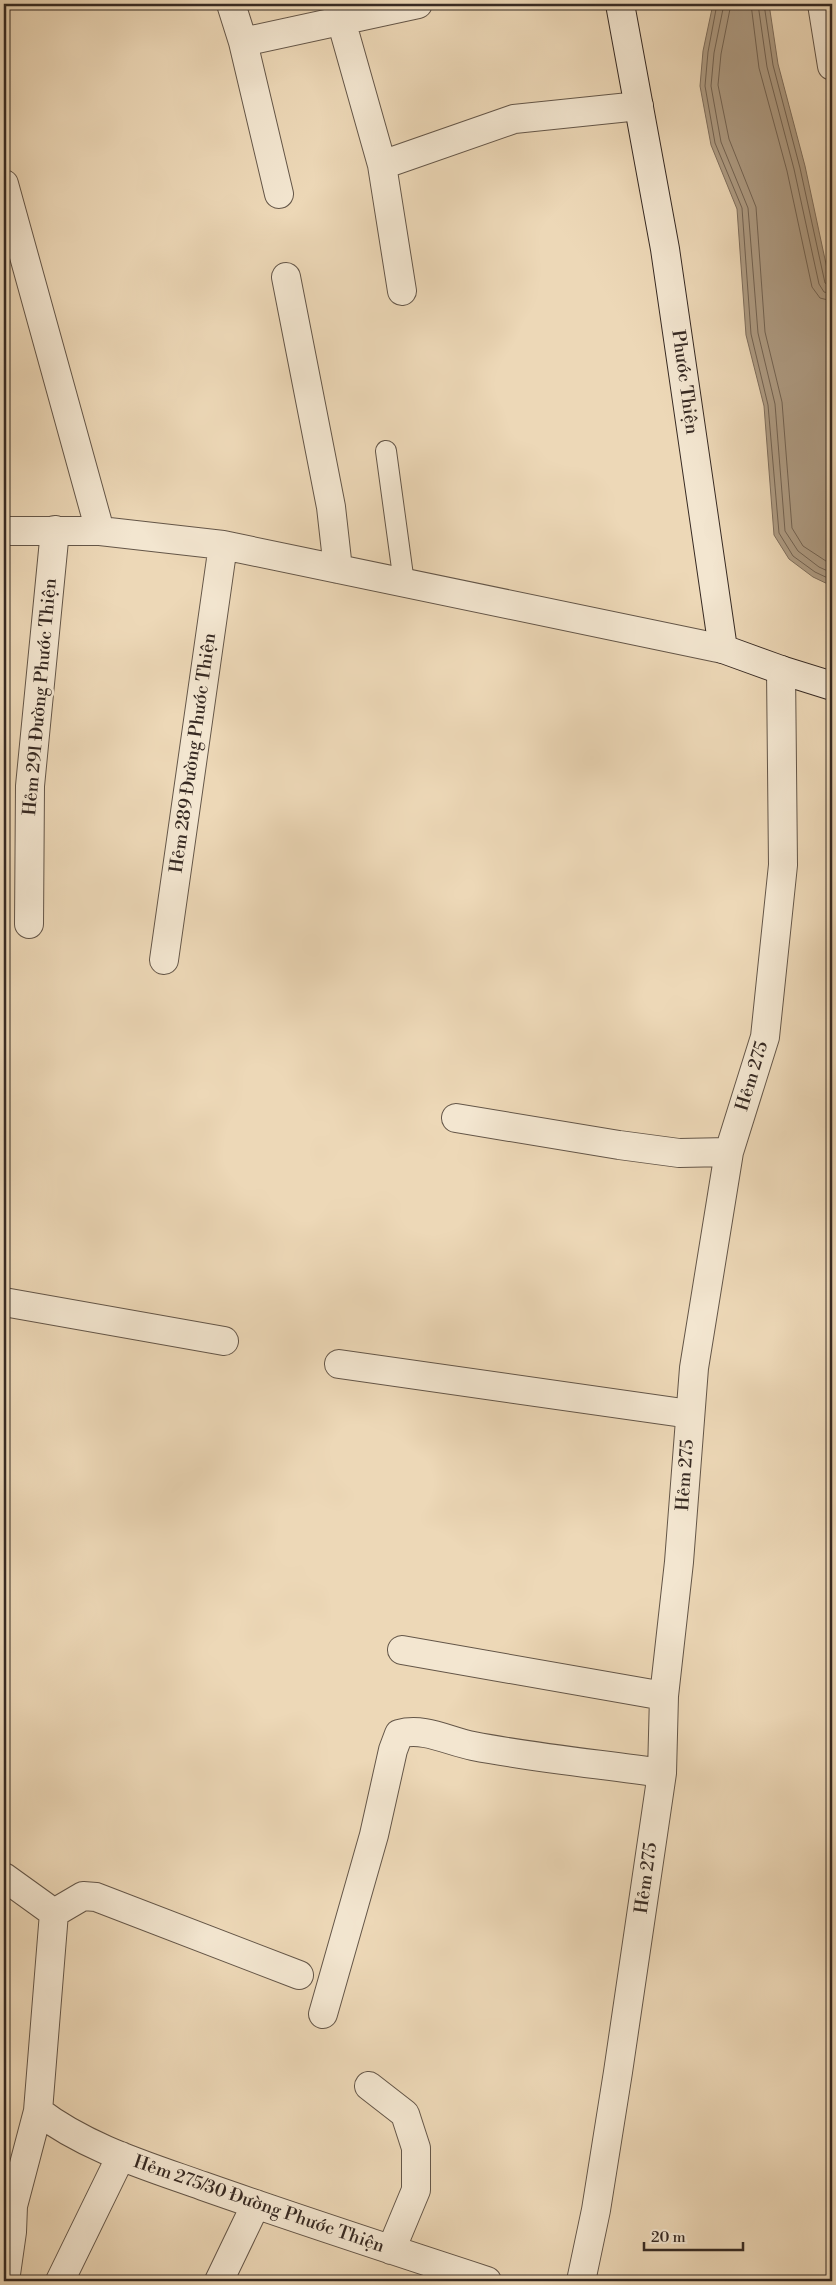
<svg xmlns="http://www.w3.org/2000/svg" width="836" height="2285" font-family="'Libre Bodoni',serif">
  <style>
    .water { fill: #af9d85; stroke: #7f6f5e }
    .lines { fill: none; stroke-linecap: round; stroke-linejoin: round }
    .shore { stroke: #736454; stroke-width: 1 }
    .lane-casing { stroke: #645648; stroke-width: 22 }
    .street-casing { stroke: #645648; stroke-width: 30 }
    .secondary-casing { stroke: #372a23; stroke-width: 30 }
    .lane { stroke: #f3e6d0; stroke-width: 20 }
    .street { stroke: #f3e6d0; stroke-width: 28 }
    .secondary { stroke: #f3e6d0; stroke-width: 28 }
    .labels { text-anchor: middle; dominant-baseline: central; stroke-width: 5; stroke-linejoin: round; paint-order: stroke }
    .street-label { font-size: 18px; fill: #372a23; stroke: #f3e6d0 }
  </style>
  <rect width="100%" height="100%" fill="#edd8b7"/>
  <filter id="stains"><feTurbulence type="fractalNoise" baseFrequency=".004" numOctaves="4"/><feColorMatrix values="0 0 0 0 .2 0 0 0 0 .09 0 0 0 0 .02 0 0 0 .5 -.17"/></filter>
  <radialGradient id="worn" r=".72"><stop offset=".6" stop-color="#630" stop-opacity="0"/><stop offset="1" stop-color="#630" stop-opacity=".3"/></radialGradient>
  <!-- water -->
  <path class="water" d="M713,4h56l9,60 27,102 27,126v294l-19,-9 -24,-18 -15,-24 -10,-129 -18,-71 -9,-126 -26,-64 -11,-59 3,-35z"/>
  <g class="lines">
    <!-- shore -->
    <path class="shore" d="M717,4l-9,48 -3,34 10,57 27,65 9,126 17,71 11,128 14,23 22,16 17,8
      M724,4l-10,49 -3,33 10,56 27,66 10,125 17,71 10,127 13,20 21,16 13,6
      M731,4l-10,50 -3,31 11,54 27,68 9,125 17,70 10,126 11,18 29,19
      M751,4l8,64 28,103 25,116 8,11 12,3
      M758,4l9,63 27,102 25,115 5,8 8,2
      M764,4l9,61 27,103 25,115 7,4"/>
    <!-- lane casing -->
    <g class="lane-casing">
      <path id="lane" d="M386,451l18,132"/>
    </g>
    <!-- street casing -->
    <g class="street-casing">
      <path id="street" d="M231,4l12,38 175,-38
        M822,4l10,62
        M341,20l41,145 20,126
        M243,42l36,152
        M382,165l132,-46 125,-13
        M4,184l96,347
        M286,277l45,230 7,62
        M4,531h96l123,14 500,104
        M29,924l1,-138 25,-256
        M164,960l59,-415
        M456,1118l163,27 60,8 50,-1
        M4,1302l220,39
        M339,1364l351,50
        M402,1650l262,46
        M4,1877l50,36 -16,198 -25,95 -1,26 -7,49
        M54,1913l29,-17 13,1 203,78
        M323,2014l51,-179 19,-85 6,-16c25,-7 49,7 74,12 62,12 126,18 189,27
        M369,2086l36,28 11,34v42l-25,60
        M38,2111c48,37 109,55 165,75 94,33 189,64 284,95
        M60,2281l61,-125
        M219,2281l37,-77
        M581,2281l15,-71 22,-138 44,-299 2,-77 15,-134 15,-194 35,-216 36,-115 18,-172 -2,-195"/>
    </g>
    <!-- secondary casing -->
    <g class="secondary-casing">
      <path id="secondary" d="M620,4l45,245 58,400 58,21 51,16"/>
    </g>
    <!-- lane -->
    <use href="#lane" class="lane"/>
    <!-- street -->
    <use href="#street" class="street"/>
    <!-- secondary -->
    <use href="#secondary" class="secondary"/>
  </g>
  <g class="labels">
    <!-- street labels -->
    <g class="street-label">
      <text transform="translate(685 382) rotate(82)">Phước Thiện</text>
      <text transform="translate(40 697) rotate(-85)">Hẻm 291 Đường Phước Thiện</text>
      <text transform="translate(193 753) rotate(-82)">Hẻm 289 Đường Phước Thiện</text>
      <text transform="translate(752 1076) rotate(-73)">Hẻm 275</text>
      <text transform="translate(685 1475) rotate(-86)">Hẻm 275</text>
      <text transform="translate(646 1878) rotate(-82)">Hẻm 275</text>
      <text transform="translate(259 2204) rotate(19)">Hẻm 275/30 Đường Phước Thiện</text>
    </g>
  </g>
  <!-- margin -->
  <rect width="836" height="2285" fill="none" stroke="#edd8b7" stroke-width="20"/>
  <rect x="5" y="5" width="826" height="2275" fill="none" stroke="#372a23" stroke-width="2.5"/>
  <rect x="10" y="10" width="816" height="2265" fill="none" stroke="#372a23"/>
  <!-- scale -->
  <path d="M644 2242v8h99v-8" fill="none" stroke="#372a23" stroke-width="2.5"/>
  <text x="651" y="2242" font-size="15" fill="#372a23" stroke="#f3e6d0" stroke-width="4" paint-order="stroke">20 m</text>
  <rect width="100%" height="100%" filter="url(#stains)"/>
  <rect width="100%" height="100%" fill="url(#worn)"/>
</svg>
